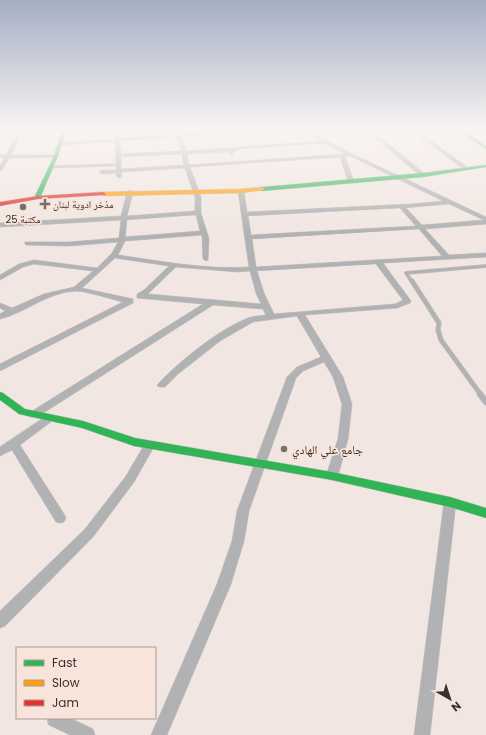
<svg xmlns="http://www.w3.org/2000/svg" width="486" height="735" font-family="Poppins,'Noto Naskh Arabic',sans-serif">
  <style>
    .lines { fill: none; stroke-linecap: round; stroke-linejoin: round }
    .lane-far2-casing { stroke: #cac2be; stroke-width: 4 }
    .lane-far1-casing { stroke: #cac2be; stroke-width: 5.5 }
    .lane-casing { stroke: #cac2be; stroke-width: 7 }
    .street-casing { stroke: #cac2be; stroke-width: 1 }
    .fast-casing { stroke: #cac2be; stroke-width: 1 }
    .slow-casing { stroke: #cac2be; stroke-width: 1 }
    .jam-casing { stroke: #cac2be; stroke-width: 1 }
    .lane-far2 { stroke: #b1b2b3; stroke-width: 3 }
    .lane-far1 { stroke: #b1b2b3; stroke-width: 4 }
    .lane { stroke: #b1b2b3; stroke-width: 5.5 }
    .street { fill: #b1b2b3; fill-rule: evenodd }
    .fast { fill: #30b455; fill-rule: evenodd }
    .slow { fill: #ff9f0a; fill-rule: evenodd }
    .jam { fill: #e5322d; fill-rule: evenodd }
    .poi-dot { fill: #79706b; stroke: #f8e4da; stroke-width: 1.5 }
    .labels { text-anchor: middle; dominant-baseline: central; stroke-width: 3.5; stroke-linejoin: round; paint-order: stroke }
    .far-poi-label { font-size: 10px; fill: #38302c; stroke: #f8e4da; text-anchor: start }
    .poi-label { font-size: 12px; fill: #38302c; stroke: #f8e4da; text-anchor: start }
  </style>
  <rect width="100%" height="100%" fill="#f1e6e1"/>
  <g class="lines">
    <!-- lane-far2 casing -->
    <g class="lane-far2-casing">
      <path id="lane-far2" d="M412,282l-6,-9 80,-7"/>
    </g>
    <!-- lane-far1 casing -->
    <g class="lane-far1-casing">
      <path id="lane-far1" d="M412,281l27,42 -1,7 3,10 40,55"/>
    </g>
    <!-- lane casing -->
    <g class="lane-casing">
      <path id="lane" d="M480,394l6,8"/>
    </g>
    <!-- street casing -->
    <g class="street-casing">
      <path id="street" d="M19,130h4l-12,25h46l2,1 -2,1 -48,1 -7,12 -2,1v-6l5,-7 -5,-1v-2h6z
        M113,130h4l2,8 53,-3 -1,-2 2,-1 4,2 77,-4 -73,7 5,14 135,-10 -20,-11h5l47,24 133,63v7l-61,5 24,26 37,-2v4l-103,6 28,38 -1,2 -13,5 -92,7 38,62 9,27 -4,35 -10,37 -2,3 -4,1 -4,-1 -2,-3 12,-37 4,-35 -9,-27 -9,-15 -21,9 -7,7 -47,133 -5,30 -13,43 -64,151h-16l66,-151 15,-43 5,-30 50,-134 10,-10 24,-10 -24,-41 -44,6 -33,19 -42,33 -13,13h-6l-2,-2 2,-2c22,-23 59,-53 89,-65 5,-2 12,-2 18,-3l-3,-6 -50,-4 -176,112h-8l-1,-2 1,-2 174,-109 -66,-6v-4l7,-4 25,-24 -54,-8 -33,30 51,11v4l-133,68v-7l123,-62c-13,-3 -36,-11 -48,-11 -29,2 -50,22 -75,28v-5l5,-3 -5,-3v-5l12,5 32,-14 30,-7 19,-16 -59,-7 -11,3 -23,13v-5l19,-11 15,-4 63,8 15,-15 6,-11 -49,4 -42,-1 -2,-1v-2h44l50,-4 2,-18 -121,7v-4l121,-7 6,-24 3,-2 3,2 -6,24 68,-5v-14l-10,-29 -64,4 1,4 -3,2 -3,-2v-3l-14,1 -3,-2 3,-2h14l-1,-29 -54,4 -2,-1 2,-1 53,-4zM176,137l2,2 3,12 -60,3 -2,-13zM325,143l20,11 -156,11 -2,-11 41,-2 3,3 2,-1v-2l5,-3zM182,154l2,11 -63,4v-12zM350,156l93,45 -32,3 -164,8 -3,-21 -3,-2 -3,2 11,76c-42,3 -89,-6 -131,-12l7,-14 77,-6 1,24 3,2 2,-1 1,-21 -8,-26v-16l-11,-30 150,-10 8,24 3,2 3,-2 -9,-24zM449,204l35,16 -62,5 -16,-17zM400,208l16,18 -165,9 -3,-19zM196,215l4,16 -75,6 2,-17zM419,229l23,27 -186,11 -4,-28zM376,264l27,36 -8,4 -121,10 -10,-21 -7,-22zM176,267l62,5 12,-1 6,22 5,11 -113,-10z
        M366,130h5l54,44v2h-4z
        M411,130h5l54,39 -5,1z
        M115,164v1l-2,1 -61,2 -2,-1 2,-1z
        M48,415l4,2 1,2 -1,2 -32,24 44,69 2,4 -2,4 -4,1 -4,-1 -44,-72 -12,6v-9z
        M150,441l4,1 1,3 -21,37 -41,55 -88,89 -5,2v-17l85,-82 41,-53 20,-34z
        M450,497l4,2 2,3 -26,233h-16l30,-233 2,-3z
        M47,718h23l23,11 2,6h-25l-21,-10z"/>
    </g>
    <!-- fast casing -->
    <g class="fast-casing">
      <path id="fast" d="M62,130h4l-8,26 -18,42 -5,1 -1,-1 20,-42z
        M457,130h5l24,16v3z
        M486,165v2l-63,10 -161,14 -3,-2 3,-2 161,-14z
        M0,392l3,1 22,16 58,12 52,17 197,34 118,25 36,11v10l-36,-11 -118,-27 -198,-34 -52,-18 -63,-14 -19,-14z"/>
    </g>
    <!-- slow casing -->
    <g class="slow-casing">
      <path id="slow" d="M262,187l2,1v2l-23,3 -138,3 -3,-2 3,-2 138,-3z"/>
    </g>
    <!-- jam casing -->
    <g class="jam-casing">
      <path id="jam" d="M103,192l3,2 -1,1 -67,4 -38,7v-4l38,-6z"/>
    </g>
    <!-- lane-far2 -->
    <use href="#lane-far2" class="lane-far2"/>
    <!-- lane-far1 -->
    <use href="#lane-far1" class="lane-far1"/>
    <!-- lane -->
    <use href="#lane" class="lane"/>
    <!-- street -->
    <use href="#street" class="street"/>
    <!-- fast -->
    <use href="#fast" class="fast"/>
    <!-- slow -->
    <use href="#slow" class="slow"/>
    <!-- jam -->
    <use href="#jam" class="jam"/>
  </g>
  <!-- sky -->
  <linearGradient id="sky" x2="0" y2="1"><stop stop-color="#a4afc4"/><stop offset="0.56" stop-color="#f9f4f2"/><stop offset="1" stop-color="#f9f4f2" stop-opacity="0"/></linearGradient>
  <rect width="486" height="233" fill="url(#sky)"/>
  <!-- markers -->
  <g class="poi-dot">
    <path d="M43 198h4v4h4v4h-4v4h-4v-4h-4v-4h4z"/>
    <circle cx="23" cy="207" r="4"/>
    <circle cx="284" cy="449" r="4"/>
  </g>
  <g class="labels">
    <!-- far-poi labels -->
    <g class="far-poi-label">
      <text x="53" y="204">مذخر ادوية لبنان</text>
      <text x="23" y="219" text-anchor="middle">مكتبة 25</text>
    </g>
    <!-- poi labels -->
    <g class="poi-label">
      <text x="292" y="449">جامع علي الهادي</text>
    </g>
  </g>
  <!-- legend -->
  <rect x="16" y="647" width="140" height="72" fill="#f8e4da" stroke="#ab9c94"/>
  <rect x="24" y="660" width="20" height="6" fill="#30b455" stroke="#ab9c94"/>
  <text x="52" y="667" font-size="12" fill="#38302c">Fast</text>
  <rect x="24" y="680" width="20" height="6" fill="#ff9f0a" stroke="#ab9c94"/>
  <text x="52" y="687" font-size="12" fill="#38302c">Slow</text>
  <rect x="24" y="700" width="20" height="6" fill="#e5322d" stroke="#ab9c94"/>
  <text x="52" y="707" font-size="12" fill="#38302c">Jam</text>
  <!-- north arrow -->
  <g transform="translate(450 699) rotate(141)" stroke="#f8e4da" stroke-width="3" paint-order="stroke">
  <path d="M0-3L7 15L0 10L-7 15Z" fill="#38302c"/>
  <text y="-6" font-size="11" font-weight="bold" text-anchor="middle" fill="#38302c">N</text>
  </g>
</svg>
